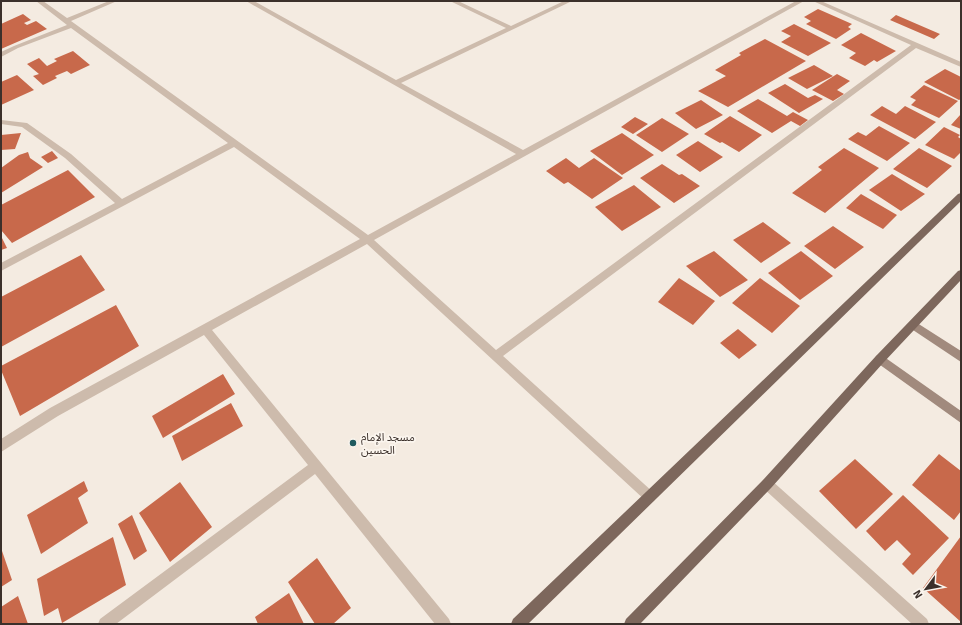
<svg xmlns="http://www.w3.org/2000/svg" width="962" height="625" font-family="Signika,'Noto Sans Arabic',sans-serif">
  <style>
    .building { fill: #c8694b }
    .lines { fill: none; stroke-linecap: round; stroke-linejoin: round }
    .street { fill: #cdbbac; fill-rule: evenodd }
    .secondary { fill: #a18a7d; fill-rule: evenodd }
    .primary { fill: #7d675c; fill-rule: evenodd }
    .poi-dot { fill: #1f5a5e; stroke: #fbf5ee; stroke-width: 1.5 }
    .labels { text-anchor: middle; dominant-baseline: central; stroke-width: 3.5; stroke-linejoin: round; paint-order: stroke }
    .poi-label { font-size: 11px; fill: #3b302b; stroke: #fbf5ee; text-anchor: start }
  </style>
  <rect width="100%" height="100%" fill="#f4ebe1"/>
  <!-- building -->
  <path class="building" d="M818,9l34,15 -4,3 3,2 -15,10 -30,-15 5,-3 -7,-4z
    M23,14l8,6 -7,3 3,2 9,-4 11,8 -46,20v-25z
    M896,15l44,19 -6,5 -44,-19z
    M794,24l37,19 -23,13 -27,-14 10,-6 -10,-5z
    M861,33l35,18 -19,11 -3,-2 -9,6 -16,-8 7,-5 -15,-8z
    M765,39l41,22 -78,46 -30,-16 28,-15 -11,-6 26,-15 -2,-2z
    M73,51l17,14 -19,9 -4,-3 -12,5 2,2 -14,7 -10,-9 6,-2 -12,-10 12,-6 8,8 10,-5 -3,-2z
    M814,65l19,11 -26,13 -19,-11z
    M945,69l16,8v22l-2,1 -35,-18z
    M837,74l13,7 -13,9 7,4 -11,7 -21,-11z
    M17,75l17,15 -33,15v-23z
    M785,84l23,14 7,-3 8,4 -24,14 -31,-20z
    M924,85l34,16 -19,17 -28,-13 5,-5 -6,-3z
    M758,99l29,17 6,-4 15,8 -8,6 -9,-5 -19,12 -35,-22z
    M701,100l22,15 -27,14 -21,-16z
    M882,106l14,8 9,-8 31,16 -21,17 -45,-24z
    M961,114v15l-10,-4z
    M730,116l32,19 -23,17 -17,-10 -2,1 -16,-9z
    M635,117l13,7 -15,10 -12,-7z
    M662,118l27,16 -27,18 -26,-17z
    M879,126l31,17 -23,18 -39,-22 10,-7 8,4z
    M944,127l16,8 -2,2 3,2v13l-7,7 -29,-14z
    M21,133l-6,16 -14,1v-15z
    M622,133l32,22 -32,20 -32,-24z
    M698,141l25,16 -23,15 -24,-17z
    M844,148l35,20 -54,45 -33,-20 30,-23 -4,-3z
    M919,148l33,18 -25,22 -34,-19z
    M52,151l6,7 -10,5 -7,-6z
    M28,152l2,6 13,9 -42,26v-25l18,-13z
    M566,158l13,10 15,-10 29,20 -31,21 -24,-17 -4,2 -18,-13z
    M662,164l17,11 3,-1 18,12 -26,17 -34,-25z
    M68,170l27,27 -83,46 -11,-13v-25z
    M892,174l33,20 -24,17 -32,-21z
    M634,185l27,22 -39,24 -27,-24z
    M861,194l36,21 -14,14 -37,-21z
    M763,222l28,21 -30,20 -28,-23z
    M833,226l31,21 -29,22 -31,-23z
    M1,236l6,12 -6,2z
    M714,251l34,29 -28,17 -34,-31z
    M801,251l32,25 -33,24 -32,-27z
    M81,255l24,35 -104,57v-50z
    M679,278l36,23 -22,24 -35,-23z
    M760,278l40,28 -28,27 -40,-30z
    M116,305l23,41 -119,70 -19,-46v-4z
    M738,329l19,16 -18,14 -19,-16z
    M223,374l12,20 -72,44 -11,-22z
    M231,403l12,23 -61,35 -10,-25z
    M939,454l22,17v40l-7,9 -42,-35z
    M855,459l38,35 -37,35 -37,-38z
    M84,481l4,10 -10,7 10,25 -47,31 -14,-39z
    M180,482l32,45 -42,35 -31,-49z
    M903,495l46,43 -36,37 -11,-11 9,-10 -14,-14 -12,11 -19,-20z
    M132,515l15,36 -13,9 -16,-36z
    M961,536v86l-38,-34z
    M113,537l13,48 -64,38 -4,-15 -14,8 -7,-37z
    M1,548l11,32 -11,7z
    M317,558l34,50 -18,16h-18l-27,-42z
    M289,593l15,31h-46l-3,-7z
    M18,596l10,28h-27v-17z"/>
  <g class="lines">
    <!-- street -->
    <path class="street" d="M36,1h7l24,17 42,-17h8l-46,20 297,214 148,-81 -270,-153h8l142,79 110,-52 -56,-27h8l53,25 53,-25h8l-171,82 122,67 273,-149h8l-430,239 122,110 415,-305 -98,-44h8l140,61v5l-45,-19 -413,308 151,137 2,4 -2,4 -4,2 -4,-2 -279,-257 -155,86 237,289 2,5h-16l-120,-150 -199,150h-18l2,-5 208,-154 -104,-130 -146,81 -57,36v-13l49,-31 310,-169 -126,-92 -233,124v-8l114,-60 -50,-45 -43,-31 -21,-3v-4l26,3 44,31 51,45 106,-56 -157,-115 -53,20 -17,9v-5l13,-6 53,-21z
      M767,478l4,2 156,139 2,5h-17l-149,-136 -2,-4 2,-4z"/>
    <!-- secondary -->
    <path class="secondary" d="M914,321l47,30v11l-51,-34 -1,-3 1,-3z
      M880,354l81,57v12l-85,-61 -1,-3 1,-3z"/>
    <!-- primary -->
    <path class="primary" d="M961,193v8l-433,423h-17l2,-5 445,-425z
      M961,270v10l-77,82 -113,126 -131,136h-16l2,-5 137,-139 113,-124 82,-85z"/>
  </g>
  <!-- markers -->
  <circle class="poi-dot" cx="353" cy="443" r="4"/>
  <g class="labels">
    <!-- poi labels -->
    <g class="poi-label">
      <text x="361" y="437">مسجد الإمام<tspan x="361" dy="13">الحسين</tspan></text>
    </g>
  </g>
  <!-- border -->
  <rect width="962" height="625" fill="none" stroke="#3b302b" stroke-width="4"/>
  <!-- north arrow -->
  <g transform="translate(926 589) rotate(238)" stroke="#fbf5ee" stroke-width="3" paint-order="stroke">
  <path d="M0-3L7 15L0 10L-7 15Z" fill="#3b302b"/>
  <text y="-6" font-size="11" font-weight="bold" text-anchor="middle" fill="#3b302b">N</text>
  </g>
</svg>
